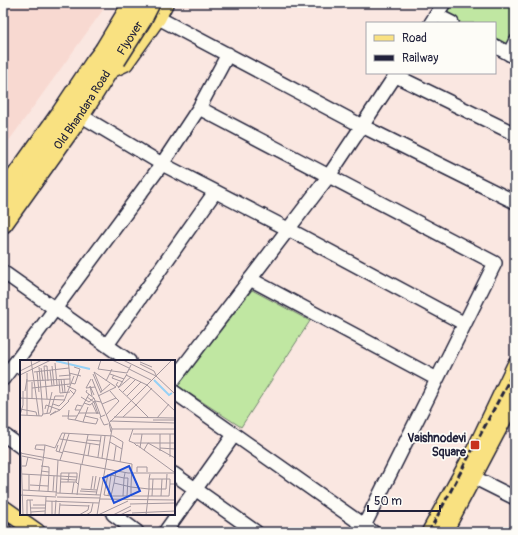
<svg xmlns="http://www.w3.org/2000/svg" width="518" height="535" font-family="Pangolin,sans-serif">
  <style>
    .built { fill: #f8d9d1 }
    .green { fill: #c0e7a2; stroke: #71846e }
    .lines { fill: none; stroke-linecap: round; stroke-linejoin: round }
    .minor-casing { stroke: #22223b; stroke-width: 16 }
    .major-casing { stroke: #22223b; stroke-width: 19 }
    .highway-casing { stroke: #22223b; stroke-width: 22 }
    .minor { stroke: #fdfcf7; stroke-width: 13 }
    .major { stroke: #f9e181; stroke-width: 16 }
    .highway { stroke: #f9e181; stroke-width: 19 }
    .rail { stroke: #22223b; stroke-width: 3; stroke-dasharray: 6 3; stroke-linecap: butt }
    .highway-bridge-casing { stroke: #22223b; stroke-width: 22; stroke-linecap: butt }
    .highway-bridge { stroke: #f9e181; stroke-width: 19 }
    .poi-dot { fill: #c8321e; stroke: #fdfcf7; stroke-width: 1.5 }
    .labels { text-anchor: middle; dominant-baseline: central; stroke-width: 3.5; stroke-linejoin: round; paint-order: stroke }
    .street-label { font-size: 12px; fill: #22223b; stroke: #fdfcf7 }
    .poi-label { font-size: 12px; font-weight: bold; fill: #22223b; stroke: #fdfcf7; text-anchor: end }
    .inset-river { fill: none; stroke: #96d1f6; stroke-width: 2 }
    .inset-road { fill: none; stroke: #a4989f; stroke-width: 1 }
    .view { fill: #1d4ed8; fill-opacity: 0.15; stroke: #1d4ed8; stroke-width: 2 }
    .inset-edge { fill: none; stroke: #22223b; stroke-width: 2 }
  </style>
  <rect width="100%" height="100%" fill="#fae7e1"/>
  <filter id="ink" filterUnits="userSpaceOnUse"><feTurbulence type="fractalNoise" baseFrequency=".025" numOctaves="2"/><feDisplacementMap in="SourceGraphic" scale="8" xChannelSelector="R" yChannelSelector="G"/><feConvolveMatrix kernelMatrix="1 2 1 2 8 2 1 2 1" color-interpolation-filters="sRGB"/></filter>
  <g filter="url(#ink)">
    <!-- built -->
    <path class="built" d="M3,3h105l-105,146z"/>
    <!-- green -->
    <path class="green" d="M453,3h62v25l-9,18 -11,-6v-17h-33l-16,-9z
      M252,290l58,31 -69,106 -63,-41z"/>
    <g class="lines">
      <!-- minor casing -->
      <g class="minor-casing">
        <path id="minor" d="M149,13l213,113 35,-53
          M436,15l16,8
          M431,23l13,-20
          M495,46l20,11
          M509,54l6,-12
          M396,76l119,58
          M199,108l29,-54
          M3,272l126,89
          M250,279l187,100
          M107,345l108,-153
          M21,367l-6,-4 147,-199 -82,-49
          M3,379l12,-16
          M174,379l154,-202 34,-51 153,76
          M174,392l199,140
          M3,434l18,13
          M174,474l82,58
          M473,477l42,21
          M113,514l24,18
          M165,532l69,-97
          M361,532l134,-269 -296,-155 -37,56 126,65 177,95"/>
      </g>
      <!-- major casing -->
      <g class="major-casing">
        <path id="major" d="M110,70l15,-7 33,-46 7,-14
          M3,508l34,24
          M3,531l1,1
          M430,532l45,-82 40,-84
          M444,532l71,-135"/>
      </g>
      <!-- highway casing -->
      <g class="highway-casing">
        <g id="highway">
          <path d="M3,195l57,-80 34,-51 10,-13"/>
          <path id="s1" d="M3,223l77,-108 27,-43 9,-12"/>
        </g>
      </g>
      <!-- minor -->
      <use href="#minor" class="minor"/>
      <!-- major -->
      <use href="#major" class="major"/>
      <!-- highway -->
      <use href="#highway" class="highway"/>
      <!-- rail -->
      <path class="rail" d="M429,532l86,-163"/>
      <!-- highway-bridge casing -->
      <g class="highway-bridge-casing">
        <g id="highway-bridge">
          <path d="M104,51l29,-48"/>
          <path id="s2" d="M116,60l26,-41 8,-16"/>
        </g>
      </g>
      <!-- highway-bridge -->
      <use href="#highway-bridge" class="highway-bridge"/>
    </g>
  </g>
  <!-- markers -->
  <rect class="poi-dot" x="470" y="440" width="10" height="10" rx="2"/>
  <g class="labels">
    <!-- street labels -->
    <g class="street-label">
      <text stroke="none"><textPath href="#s2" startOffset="26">Flyover</textPath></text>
      <text stroke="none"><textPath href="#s1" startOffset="138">Old Bhandara Road</textPath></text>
    </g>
    <!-- poi labels -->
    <g class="poi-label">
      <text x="466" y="438">Vaishnodevi<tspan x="466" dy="14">Square</tspan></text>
    </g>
  </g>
  <!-- overview -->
  <g transform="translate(20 360)">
    <rect width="155" height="155" fill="#fae7e1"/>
    <path class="inset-river" d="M36,1l34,8M134,20l15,15 3,-2"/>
    <path class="inset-road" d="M11,0l8,56M81,0l-3,9 29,4 4,-8M92,0l17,8M103,0l33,16 19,18M120,2l12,5M35,3l2,22M120,4l14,7 2,4M32,6l2,19M21,8l2,13M109,9l22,11M30,10l2,16M0,11l22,-11M14,12l35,-4 -1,-8M17,12l2,20M7,13v42M49,13l12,3M73,14l8,19M90,14l14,5M0,15l31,-15M94,15l-2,3 11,4M106,15l21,10 28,26M39,16l12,-1M41,19l2,14M44,19l1,14M71,19l-5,9 9,-1M72,19l20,50M39,20l1,13 10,-1M7,21l43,-2 -1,-11M86,21l6,-12M98,22l-2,3 3,2 8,-13M51,23l4,1 5,-15 -6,-2M47,26l9,4 -2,4M12,28l38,-4v-5M98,28l13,-11M99,29l17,16 16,-17M5,31l2,-12M81,32l9,-8M103,32l13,-13M72,36l-2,-10 4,9M78,36l18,-9 -22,-15 8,19M107,36l14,-14M61,37l8,5 5,-4 -8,-6 1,-2M67,37l7,5 4,12M0,38l45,2M74,38l7,19M12,39v-17M27,39l-3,-33h3l1,15M48,41l6,-7 -4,-4M64,43l6,2 5,-4 6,1M72,43l5,11M33,44l6,2 5,-5 10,-25M82,44l14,-6 -6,-7M0,49l16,3 1,4M25,49l1,-4 14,5 9,-9M49,50l-1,9 7,1 14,-26M60,50h-5l2,-5 5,1M36,51l-6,4 10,-5M27,53l5,-21M59,53h21M23,54l7,-1 5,-17h9M0,55l22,1 1,-3 -4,-46M0,55l3,-10v-14M85,55l-5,2 4,8 4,-1M86,55l13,-14 -3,-3M42,56h15M94,57l61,1M103,57l13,-12 13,13M137,58l12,-14M55,60l8,2 5,-15M133,60h22M90,61l65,2M63,62l13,2 2,-5 -13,-3M113,69l-4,12 5,2M91,72l-2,-9 63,-63M113,74h42M140,74v17M150,74v23M40,79l40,6M67,80l14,1M90,82l12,7 -2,13M38,85l-2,6 7,2M117,85l37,27M117,86l-3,-3h41v-9M120,88l2,-14M140,88l15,1M24,90l-9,-1 1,-4h9M124,90l4,-7 27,15M43,91l69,13 -1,23 18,2 -3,26M1,92l2,63M39,92l6,-19M0,93l108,20h47M2,96l20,4M68,96l2,-12M78,97l3,-21M82,98l3,-22M40,100l9,-26M94,100l2,-14M62,104l6,-29M2,106h4l2,-9M21,106l8,1v5M21,111l8,1 -1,19M96,111l-2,12 17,4v9h38l1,-12M117,112v-5h10v5M2,114l55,3 -1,5 3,3M88,114l-4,21 7,1h16l1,-18h-4l-1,18M130,114l-1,5h21v5h5M41,119l15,1M129,119v10h17l1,-15M40,122h16M48,122l1,-9h8v4M10,125l18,1M61,129l16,1M71,129l2,-13M74,129l2,-13M3,130l34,2M9,130v-15M19,131l6,-46 10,3 7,-15 51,3 10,6 -1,7M33,131l1,-15M60,131l17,1M37,133l43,2M40,133l1,-20h8M52,134l2,-12M0,135l36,2M57,135l4,-31M76,135l4,-18M36,136l2,-36M88,136l3,-21 13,3 1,-5M91,136l3,-13M132,136l1,-17M141,136l1,-17M37,137l43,1M80,139l75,1M10,140l1,15M26,141l53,2M110,144l45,-1M13,145h13M40,145l29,1M10,148h16M11,152l14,-1M112,153l43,-2M7,155v-15h6M25,155l1,-18M32,155v-14M35,155l1,-15M39,155l1,-12M59,155l9,-5 1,-5M66,155l5,-3 2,-9M77,155l15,-86h63M78,155l30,-14M93,155l18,-9M100,155l11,-5"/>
    <path class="view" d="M109,106l11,25 -26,12 -11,-25z"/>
    <rect width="155" height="155" class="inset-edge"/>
  </g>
  <!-- margin -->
  <rect width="518" height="535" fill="none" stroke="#fdfcf7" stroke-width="16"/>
  <rect x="8" y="8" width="502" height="519" fill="none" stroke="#22223b" stroke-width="1.5" filter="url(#ink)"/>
  <!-- legend -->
  <rect x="366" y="22" width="130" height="52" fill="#fdfcf7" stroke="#a5a5ac"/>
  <rect x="374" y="35" width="20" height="6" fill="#f9e181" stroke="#a5a5ac"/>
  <text x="402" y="42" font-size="12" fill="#22223b">Road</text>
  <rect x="374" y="55" width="20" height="6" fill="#22223b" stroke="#a5a5ac"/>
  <text x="402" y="62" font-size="12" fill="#22223b">Railway</text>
  <!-- scale -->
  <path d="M368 505v6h72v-6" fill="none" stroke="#22223b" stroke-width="2"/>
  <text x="374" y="505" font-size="12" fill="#22223b" stroke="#fdfcf7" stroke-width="3" paint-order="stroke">50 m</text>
</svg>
